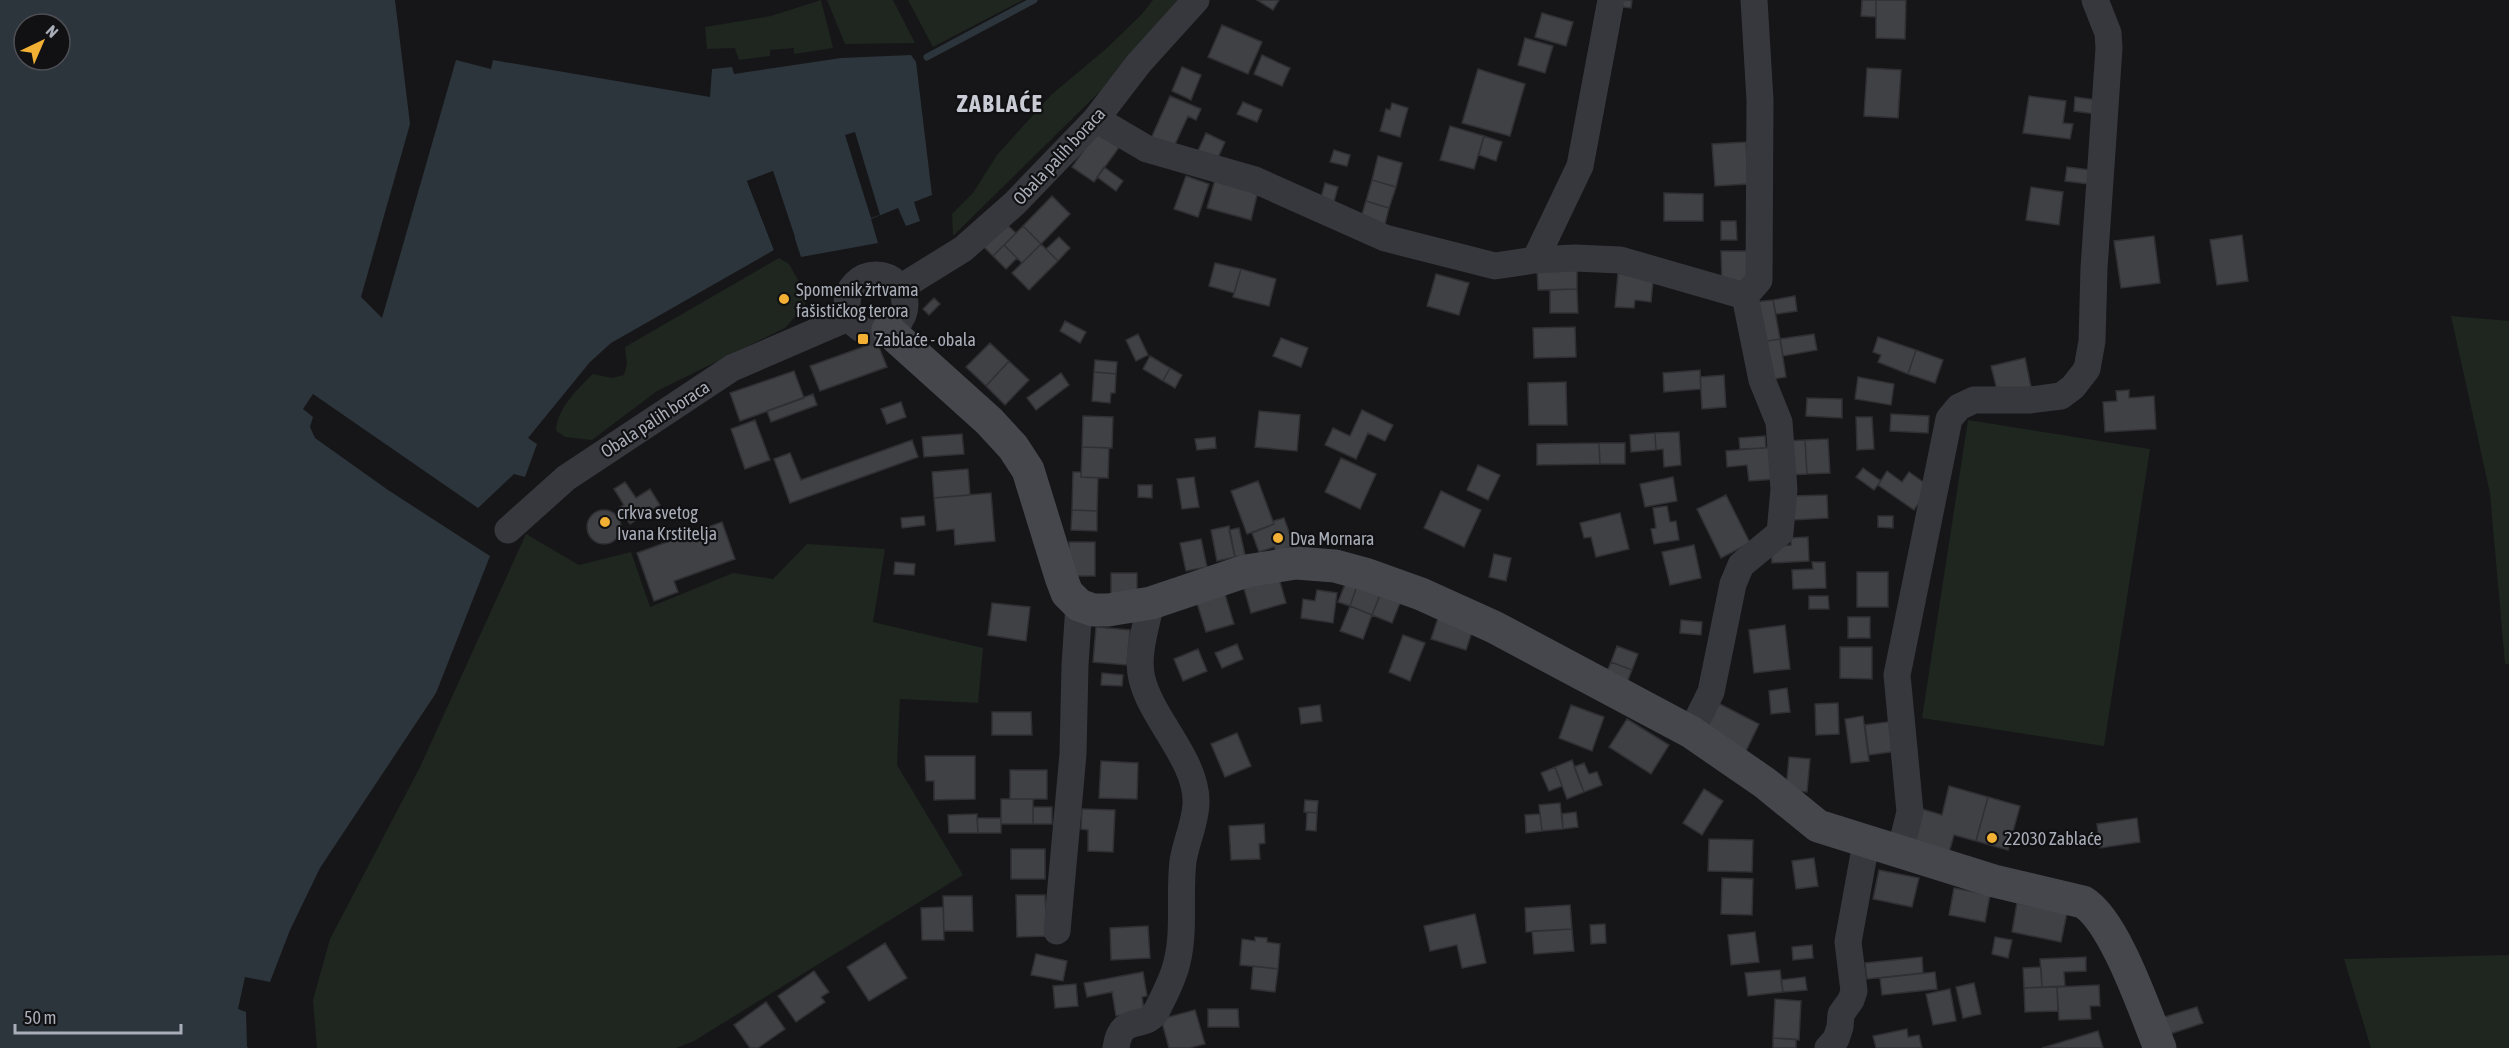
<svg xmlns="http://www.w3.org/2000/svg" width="2509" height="1048" font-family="'Asap Condensed',sans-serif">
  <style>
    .green { fill: #1e261f }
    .water { fill: #2c353c; fill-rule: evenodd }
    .pier { fill: #161618 }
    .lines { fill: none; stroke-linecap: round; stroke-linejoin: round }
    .stream { stroke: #2c353c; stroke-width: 7 }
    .building { fill: #404145; stroke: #303034; stroke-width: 1.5 }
    .street { stroke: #37383d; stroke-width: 27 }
    .secondary { stroke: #45474d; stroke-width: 33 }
    .poi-dot { fill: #f2b134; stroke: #111113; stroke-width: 2 }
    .labels { text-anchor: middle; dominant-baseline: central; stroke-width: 4.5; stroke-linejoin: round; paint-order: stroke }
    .street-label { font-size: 18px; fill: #a8adb8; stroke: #111113 }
    .poi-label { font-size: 18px; fill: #a8adb8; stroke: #111113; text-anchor: start }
    .district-label { font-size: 24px; font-weight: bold; letter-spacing: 1.5px; fill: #c9ccd4; stroke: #111113 }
  </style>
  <rect width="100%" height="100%" fill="#161618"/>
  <!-- green -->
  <path class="green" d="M821,0l12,48 -39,6v-6l-24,2v6l-31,4 -4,-12 -28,1 -2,-22 66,-11z
    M827,0h66l22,43 -70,1z
    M908,0h115l-90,47z
    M1153,0h31l-47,55 -184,181 -1,-22 21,-21 24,-38 54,-60 56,-47 35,-34z
    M779,258l10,6 18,32 -3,11 -19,21 -128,63 -65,49 -27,-3 -9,-6c1,-22 21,-42 37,-57l19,4 12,-3 3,-11 -2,-17z
    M2451,316l58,5v343h-4l-15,-171z
    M1968,420l182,29 -46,297 -182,-28z
    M526,534l53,31 52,-13 19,55 83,-34 40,6 34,-35 78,5 -12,73 110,26 -5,55 -78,-4 -3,66 66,110 -269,166 -18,7h-359l-4,-48 17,-61 90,-172z
    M2509,955v93h-138l-27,-89z"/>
  <!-- water -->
  <path class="water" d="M0,0h395l15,124 -49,173 21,21 74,-258 35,9 2,-9 217,37 2,-28 20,-2 2,7 107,-16 70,-3 5,7 16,133 -18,7 6,19 -14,5 -8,-18 -27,11 7,24 -77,14 -28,-86 -26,10 27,69 -163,93 -21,19 -62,76 9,6 -12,33 -11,-3 -36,34 -165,-114 -10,15 10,8 -3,10 5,11 73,52 102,66 -54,137 -116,175 -30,62 -20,52 -25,-5 -7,32 8,3 1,35 2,1h-249zM24,24h36v36h-36z"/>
  <!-- pier -->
  <path class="pier" d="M855,132l25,83 -9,3 -26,-83z
    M773,171l22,66 -3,2 -21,-64 -20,8 26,65 -3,2 -27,-69z"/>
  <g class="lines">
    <!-- stream -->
    <path class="stream" d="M927,57l107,-57"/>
  </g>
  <!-- building -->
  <path class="building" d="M1257,0h22l-6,10z
    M1617,0h15l-1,8 -15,-2z
    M1862,0h14v17l-15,-1z
    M1876,0h30l-1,39 -29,-1z
    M1542,13l31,9 -7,24 -31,-9z
    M1222,25l40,17 -14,32 -40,-17z
    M1525,38l28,8 -8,27 -27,-8z
    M1262,55l28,13 -8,18 -28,-12z
    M1182,67l19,8 -10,25 -19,-9z
    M1867,68l34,2 -3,48 -34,-2z
    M1478,69l47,15 -15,52 -48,-13z
    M1170,96l31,13 -5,11 -8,-4 -17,37 -22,-10z
    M2029,96l37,5 -3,22 10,1 -3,15 -47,-6z
    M2075,97l22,3 -2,14 -21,-3z
    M1243,102l19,8 -5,12 -20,-8z
    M1392,103l16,5 -8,29 -20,-6 6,-22 4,1z
    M1450,126l34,10 -10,33 -34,-9z
    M1098,130l22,16 -26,36 -22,-15z
    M1206,133l19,9 -9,20 -19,-9z
    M1484,136l18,6 -6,19 -17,-6z
    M1746,142l2,42 -33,2 -3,-42z
    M1334,150l16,5 -3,11 -17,-4z
    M1378,156l24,7 -6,24 -24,-7z
    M1104,167l19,14 -7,10 -19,-14z
    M2067,167l23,3 -2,14 -23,-3z
    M1186,176l23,8 -11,33 -24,-8z
    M1215,180l43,11 -7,29 -44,-12z
    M1372,180l24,7 -7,21 -23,-7z
    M1325,183l13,4 -5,18 -13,-4z
    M2031,187l32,5 -4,33 -33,-5z
    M1664,193l39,1v27h-39z
    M1052,196l18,18 -29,30 -18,-18z
    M1366,201l23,7 -5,20 -24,-7z
    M1721,221h15l1,19h-16z
    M1005,223l11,10 -23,23 -10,-10z
    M1023,226l18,18 -19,19 -18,-18z
    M2242,235l6,46 -31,4 -7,-45z
    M2154,236l6,47 -39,5 -7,-47z
    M1059,237l11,11 -12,13 -12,-12z
    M1041,244l17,17 -29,29 -17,-17z
    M1004,245l13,13 -11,11 -13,-13z
    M1721,251h27l1,30 -27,1z
    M1215,263l26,6 -7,24 -25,-7z
    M1577,265v24l-39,1 -1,-24z
    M1241,269l35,10 -7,27 -36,-9z
    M1618,273l35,8 -2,21 -16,-2 -1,8 -19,-1z
    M1436,274l33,9 -10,32 -32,-9z
    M1577,289l1,24h-28v-23z
    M1795,296l2,15 -21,3 -3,-14z
    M934,298l6,6 -11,11 -6,-6z
    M1773,300l7,39 -19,3 -7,-40z
    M1065,321l21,11 -6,11 -20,-12z
    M1575,327l1,30 -42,1 -1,-30z
    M1138,334l10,21 -12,6 -10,-21z
    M1814,334l3,16 -34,6 -3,-17z
    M1878,337l38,13 -8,24 -30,-12 3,-7 -8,-3z
    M1281,338l27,10 -7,19 -28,-11z
    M1780,339l6,38 -19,3 -6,-38z
    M877,342l10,25 -67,24 -10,-25z
    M990,343l19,18 -23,25 -20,-19z
    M1916,350l27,10 -8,23 -27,-9z
    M1150,356l20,12 -7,13 -20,-12z
    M2025,358l6,29 -33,7 -7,-28z
    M1095,360l22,2 -1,12 -22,-2z
    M1009,361l20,19 -24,25 -19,-19z
    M1170,368l12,7 -7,13 -12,-7z
    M1700,370l1,19 -37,3 -1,-19z
    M794,371l10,27 -64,23 -10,-28z
    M1094,372l22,2 -1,19h-4l-1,10 -18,-2z
    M1061,373l8,12 -33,25 -9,-12z
    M1724,375l2,32 -24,2 -2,-32z
    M1858,377l36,7 -3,21 -36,-6z
    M1566,382l1,43h-38l-1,-42z
    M2129,390v8l25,-2 2,33 -51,3 -2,-30 14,-1 -1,-10z
    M813,394l4,11 -46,17 -4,-11z
    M1807,398l35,1v19l-36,-2z
    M901,402l5,15 -19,7 -6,-15z
    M1362,410l31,15 -8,16 -17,-8 -12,26 -31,-14 8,-17 17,8z
    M1259,411l41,4 -3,36 -42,-4z
    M1891,414l38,2 -1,17 -38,-2z
    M1083,416l30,1 -1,31 -30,-1z
    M1856,417h16l2,32 -17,1z
    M755,420l15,40 -25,9 -14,-40z
    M1679,432l2,33 -17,2 -1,-18 -7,1 -1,-17z
    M1655,433l1,17 -25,2 -1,-17z
    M962,434l2,20 -40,3 -2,-20z
    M1765,436l1,12 -26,1 -1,-11z
    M1215,437l1,11 -19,2 -2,-11z
    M1828,439l2,34 -23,1 -2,-34z
    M912,440l6,17 -128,46 -16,-44 16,-6 11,27z
    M1805,440l2,34 -19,1 -2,-34z
    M1599,443h26v21h-25z
    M1599,443l1,21 -63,1v-21z
    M1082,447l27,1 -1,30 -27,-1z
    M1773,447l3,32 -27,2 -2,-16 -20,2 -1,-16z
    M1341,458l35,16 -16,35 -35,-17z
    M1478,465l22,10 -12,25 -21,-10z
    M1863,468l18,13 -7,9 -18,-13z
    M968,469l2,26 -36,3 -2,-26z
    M1887,471l15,11 7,-10 21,15 -16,23 -36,-25z
    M1073,472h8v5l17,1 -1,33 -25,-1z
    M1194,477l5,30 -17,2 -5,-30z
    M1673,477l4,24 -32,6 -5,-23z
    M1258,481l16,43 -27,10 -16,-43z
    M625,482l11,16 14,-9 10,16 -30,19 -11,-16 5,-3 -10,-16z
    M1138,485h14v13l-14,-1z
    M1441,491l40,19 -17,37 -40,-19z
    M991,493l4,48 -40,4 -1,-16 -17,2 -3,-33z
    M1726,495l24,48 -29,15 -24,-49z
    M1827,495l1,23 -36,2 -1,-24z
    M1667,506l3,16 6,-1 3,19 -25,4 -3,-15 5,-1 -3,-20z
    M587 527a17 17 0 1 1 34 0a17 17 0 1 1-34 0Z
    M1072,510l25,1v20l-26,-1z
    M1620,513l9,36 -33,8 -5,-20 -7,1 -4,-15z
    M924,516l1,9 -23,3 -1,-10z
    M1878,516h15v12l-15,-1z
    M1284,518l10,28 -18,6 -2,-5 -15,5 -7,-19 22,-9 -1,-3z
    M722,522l13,37 -61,22 4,11 -24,9 -17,-48z
    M1229,526l6,31 -18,4 -6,-31z
    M1239,528l6,27 -10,2 -6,-27z
    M1808,537l1,24 -37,2 -1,-17 20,-1v-7z
    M1201,539l6,28 -21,4 -6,-28z
    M1069,542h26v34h-26z
    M1694,545l7,33 -31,7 -8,-33z
    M1494,554l17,4 -5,23 -17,-4z
    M895,562l20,2 -1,11 -20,-1z
    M1812,562h13l1,26 -33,1 -1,-19 21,-1z
    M1857,572h31v35h-31z
    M1111,573h26v25h-26z
    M1278,575l8,28 -35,10 -8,-28z
    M1346,582l11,4 -7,20 -12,-4z
    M1357,586l23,9 -8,20 -22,-9z
    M1317,590l20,3 -4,30 -32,-5 2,-19 12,2z
    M1224,591l10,33 -28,8 -10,-32z
    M1380,595l20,8 -8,20 -20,-8z
    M1809,596h19l1,13h-20z
    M992,603l38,4 -4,34 -38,-6z
    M1350,606l22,9 -9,24 -23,-8z
    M1848,617h22v21h-22z
    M1438,618l35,11 -7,21 -35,-11z
    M1681,620l21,2 -1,13 -21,-2z
    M1785,625l5,44 -36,4 -5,-43z
    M1096,627l34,3 -3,35 -34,-3z
    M1403,635l22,8 -15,38 -21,-9z
    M1237,644l6,15 -21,9 -7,-15z
    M1617,646l21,8 -6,16 -21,-8z
    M1840,647h32v32l-32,-1z
    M1198,649l9,22 -24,10 -9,-22z
    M1611,662l21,8 -6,15 -21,-9z
    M1102,673l21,2 -1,11 -21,-1z
    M1787,688l3,24 -19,2 -2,-23z
    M1718,703l41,21 -13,27 -42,-21z
    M1838,703l1,31 -23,1 -1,-31z
    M1320,705l2,16 -21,3 -2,-16z
    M1571,705l33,12 -12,34 -33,-13z
    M992,712h39l1,23h-40z
    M1863,716l6,45 -18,2 -6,-44z
    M1627,719l42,26 -18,29 -42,-27z
    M1894,721l4,30 -29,4 -4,-30z
    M1237,733l14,33 -26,11 -14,-33z
    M925,756h50v43l-41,1v-19h-8z
    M1789,757l21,2 -3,33 -21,-2z
    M1572,760l12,32 -17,7 -12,-32z
    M1101,761l37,2 -1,36 -38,-1z
    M1584,763l5,11 8,-2 5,13 -18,7 -10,-25z
    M1555,767l7,19 -13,5 -8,-18z
    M1010,770h37v29h-37z
    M1949,786l39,11 -12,44 -22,-6 -6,21 -36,-11 10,-36 20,6z
    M1704,789l19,12 -21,34 -19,-12z
    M1988,797l32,9 -12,44 -32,-9z
    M1001,799h32v25h-32z
    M1305,800l13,1 -1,12 -13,-1z
    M1560,803l3,26 -21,2 -3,-26z
    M1033,807h19v17h-19z
    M1082,809l33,1 -2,42 -25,-1v-21l-7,-1z
    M1307,812l10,1 -1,18 -10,-1z
    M1576,812l2,15 -15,2 -1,-15z
    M977,814l1,19h-29l-1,-18z
    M1540,814l2,17 -16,2 -1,-18z
    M977,818h24v15h-23z
    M2137,818l3,24 -40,6 -3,-24z
    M1264,824l1,19 -6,1 1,15 -29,1 -2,-34z
    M1709,839l44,1 -1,32 -44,-1z
    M1011,849h34v30h-34z
    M1814,858l4,28 -22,3 -4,-28z
    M1879,870l40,8 -7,29 -39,-8z
    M1722,878l31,1 -1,36 -31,-1z
    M1954,888l36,7 -5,27 -36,-7z
    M1016,895h29l1,18 5,23 -34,1z
    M943,896h29l1,35h-29z
    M2017,903l50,10 -6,29 -49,-10z
    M1570,905l2,24 -46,3 -1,-24z
    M943,907l1,33h-22l-1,-32z
    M1475,914l11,49 -24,5 -5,-23 -27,6 -6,-25z
    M1605,924l1,19 -15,1 -1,-19z
    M1148,926l2,32 -39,2 -1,-32z
    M1572,929l2,22 -40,3 -2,-23z
    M1755,932l4,30 -28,3 -3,-30z
    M1255,937l12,1v4l13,2 -2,25 -38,-4 2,-26 13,2z
    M1995,937l17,3 -4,18 -16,-4z
    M885,943l22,35 -38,23 -22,-34z
    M1812,945l1,13 -20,2 -1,-13z
    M1036,954l31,7 -4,20 -32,-6z
    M1922,957l1,16 -56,6 -2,-16z
    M2086,957v14l-22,1 1,14 -23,1 -2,-28z
    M1253,966l25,3 -3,23 -24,-3z
    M2041,967l1,20 -18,1 -1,-20z
    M1780,970l3,22 -35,4 -3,-23z
    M814,971l15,21 -8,5 4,5 -29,20 -18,-26z
    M1143,972l4,24 -5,1 2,14 -28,5 -4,-24 -25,5 -3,-14z
    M1935,972l2,17 -55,6 -2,-17z
    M1805,977l2,13 -24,2 -2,-12z
    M1974,983l7,31 -18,4 -7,-31z
    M1076,984l2,22 -23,2 -2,-22z
    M2099,985l1,21h-10l1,13 -32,1 -2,-33z
    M2057,987l1,24 -33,1 -1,-24z
    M1950,989l6,32 -23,4 -7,-31z
    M1775,999l26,2 -2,39 -26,-2z
    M766,1002l19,27 -27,19h-8l-16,-23z
    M2197,1007l6,16 -39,13 -6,-17z
    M1208,1009h30l1,18h-31z
    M1195,1010l10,34 -16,4h-20l-8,-29z
    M1907,1029l1,8 11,-2 3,13h-46l-3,-12z
    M2098,1031l5,17h-61z
    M1773,1038l23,1v9h-23z"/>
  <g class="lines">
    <!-- street -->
    <path class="street" d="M1096,119l51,30 108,31 130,58 110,28 40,-6 40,-2 45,2 125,36
      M1535,260l45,-94 31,-166
      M847 304a29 29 0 1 1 58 0a29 29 0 1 1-58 0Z
      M900,288l63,-39 52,-46 81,-84 43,-56 57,-63
      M508,530l58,-52 166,-110 118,-51
      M1691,732l20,-40 22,-108 8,-19 39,-32 4,-44 -5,-67 -17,-42 -17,-84 14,-16 1,-180 -6,-100
      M1900,852l10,-40 -13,-137 52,-256 10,-12 15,-7h56l31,-4 12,-9 14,-18 5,-28 2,-73 15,-220 -1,-15 -13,-33
      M1057,931l16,-177 2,-89 4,-60
      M1116,1048c5,-38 30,-14 42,-40 7,-14 16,-31 19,-46 8,-31 2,-68 6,-101 3,-19 12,-37 13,-57 2,-43 -44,-84 -54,-125 -6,-23 4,-53 9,-76
      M1828,1048l8,-9 4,-12 1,-13 10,-14 3,-9 -6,-49 18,-99"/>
    <!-- secondary -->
    <path class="secondary" d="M888,330l101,91 24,26 15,23 33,107 6,16 12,12 14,5h15l43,-7 95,-32 50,-8 39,3 33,9 53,19 73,33 197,105 74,51 53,43 176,55 89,21c32,19 62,110 77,146"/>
  </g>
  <!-- markers -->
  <g class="poi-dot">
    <circle cx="784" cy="299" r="6"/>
    <rect x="857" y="333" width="12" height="12" rx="3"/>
    <circle cx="605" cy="522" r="6"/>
    <circle cx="1278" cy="538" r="6"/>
    <circle cx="1992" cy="838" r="6"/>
  </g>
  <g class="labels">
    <!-- street labels -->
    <g class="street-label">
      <text transform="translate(1059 156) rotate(-47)">Obala palih boraca</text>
      <text transform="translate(655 419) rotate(-33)">Obala palih boraca</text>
    </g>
    <!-- poi labels -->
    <g class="poi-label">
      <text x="796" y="289">Spomenik žrtvama<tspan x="796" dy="21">fašističkog terora</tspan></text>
      <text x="875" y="339">Zablaće - obala</text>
      <text x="617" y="512">crkva svetog<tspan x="617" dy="21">Ivana Krstitelja</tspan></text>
      <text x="1290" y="538">Dva Mornara</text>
      <text x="2004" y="838">22030 Zablaće</text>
    </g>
    <!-- district labels -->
    <g class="district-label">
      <text x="1000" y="103">ZABLAĆE</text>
    </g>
  </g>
  <!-- north arrow -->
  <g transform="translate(42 42) rotate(44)"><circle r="28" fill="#111113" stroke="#4d4f55" stroke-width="1.5"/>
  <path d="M0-4.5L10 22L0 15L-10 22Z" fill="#f2b134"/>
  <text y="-9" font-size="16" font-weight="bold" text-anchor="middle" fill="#a8adb8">N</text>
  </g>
  <!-- scale -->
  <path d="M15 1024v9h166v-9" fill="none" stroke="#a8adb8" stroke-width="3"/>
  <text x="24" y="1024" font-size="18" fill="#a8adb8" stroke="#111113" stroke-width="4.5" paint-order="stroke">50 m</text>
</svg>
